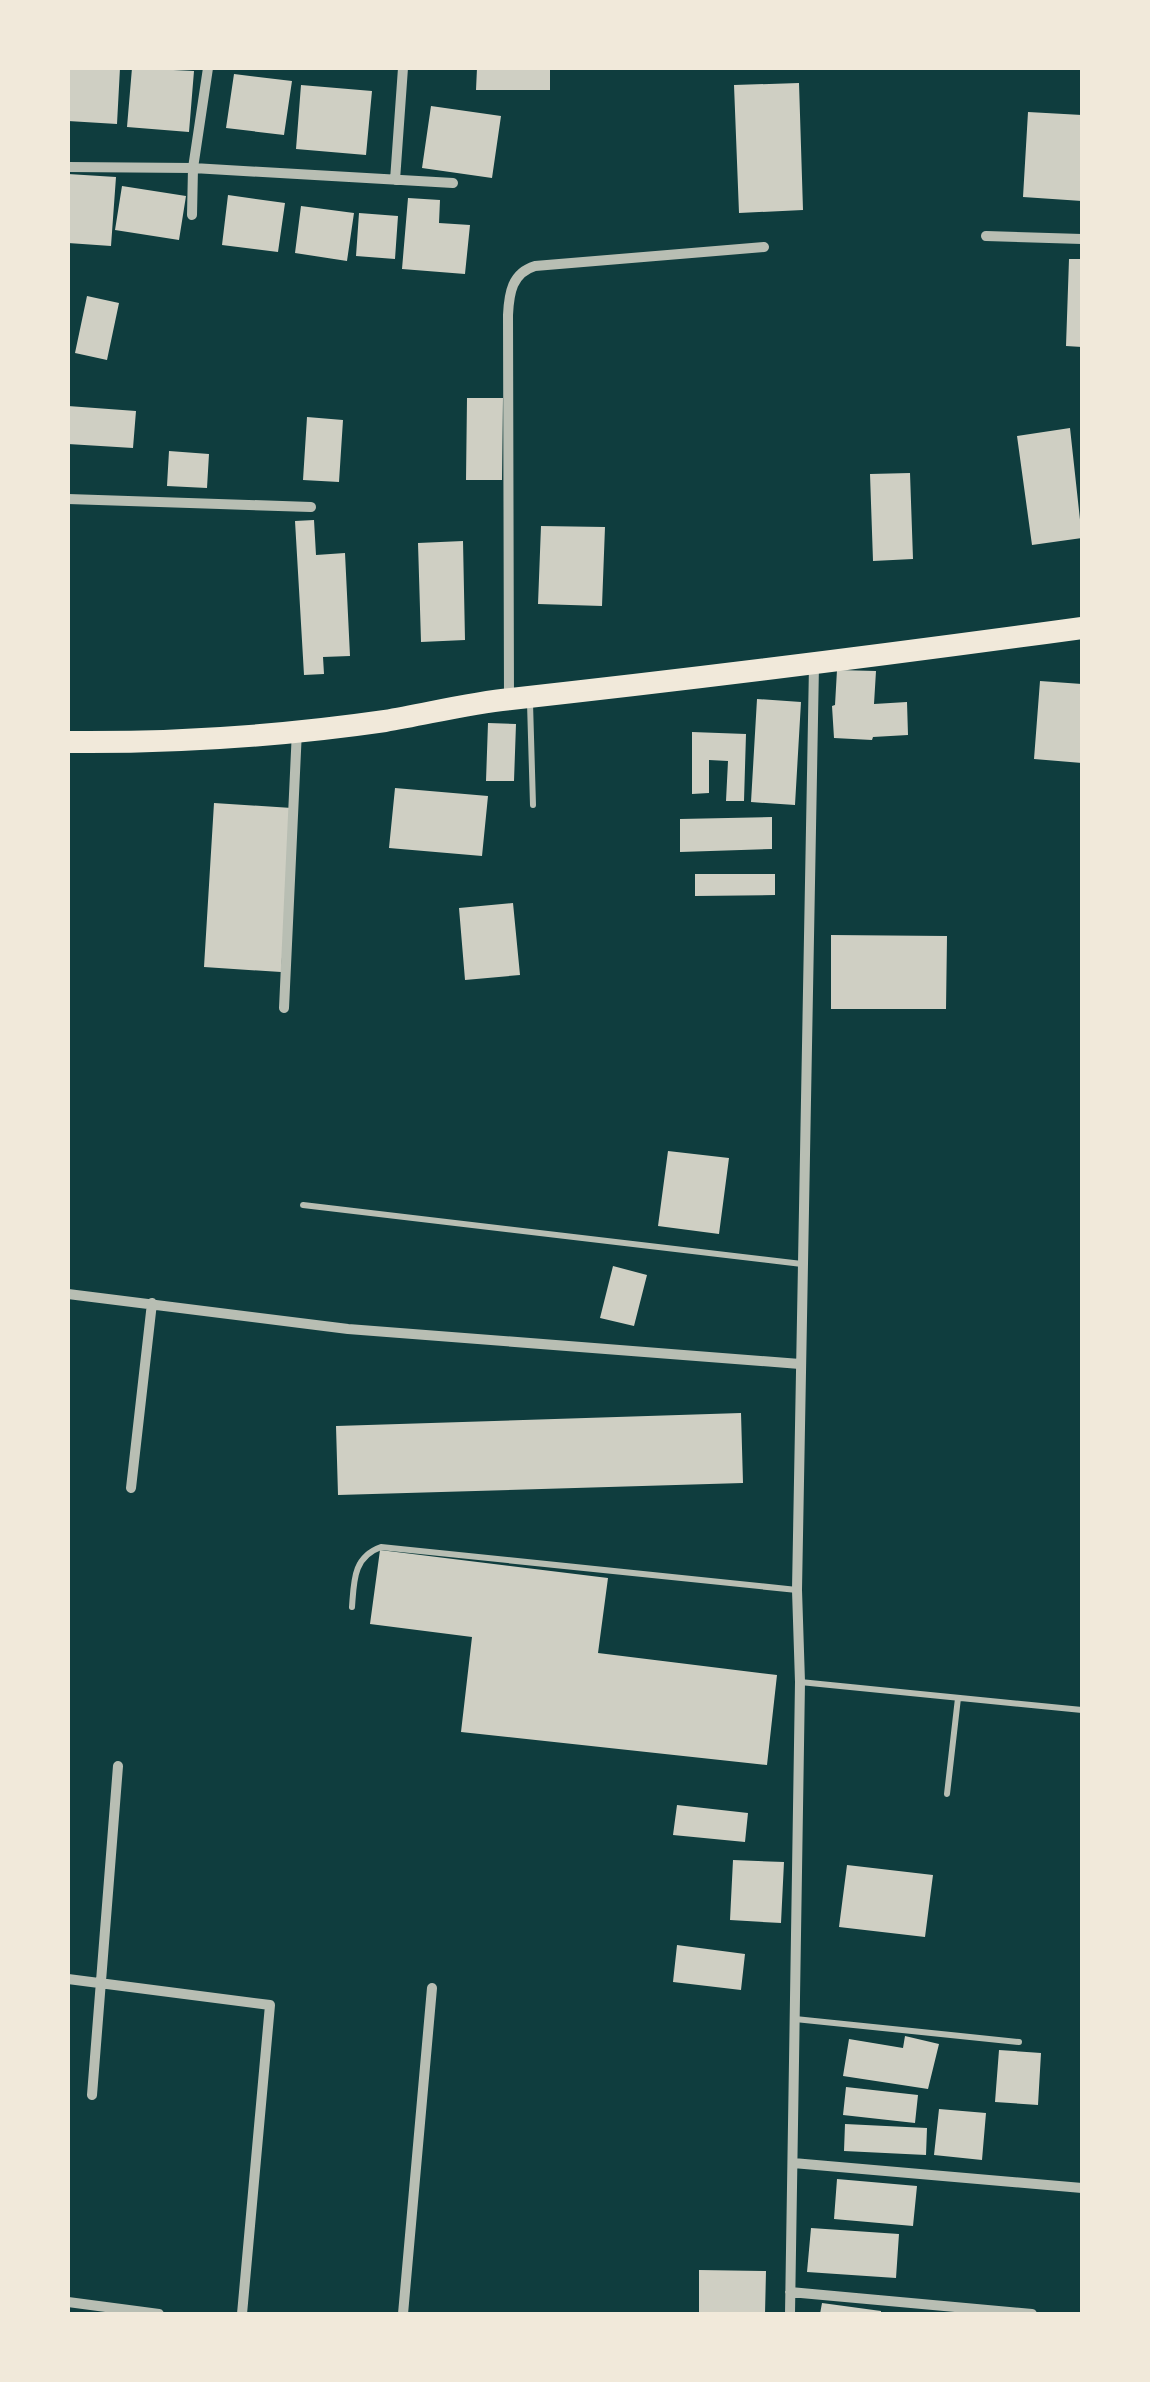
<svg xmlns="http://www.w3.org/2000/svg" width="1150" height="2382" font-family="'Source Serif 4',serif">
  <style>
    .building { fill: #cfcfc3 }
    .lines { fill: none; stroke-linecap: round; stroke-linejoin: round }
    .service { stroke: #b8beb3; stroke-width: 6 }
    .minor { stroke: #b8beb3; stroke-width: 10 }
    .trunk { stroke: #f1e9da; stroke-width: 22 }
  </style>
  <rect width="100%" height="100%" fill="#0f3d3e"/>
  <!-- building -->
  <path class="building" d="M68,68h52l-3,56 -49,-3z
    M132,68l62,3 -5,61 -62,-5z
    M477,68h73v22h-74z
    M234,74l58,7 -8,54 -58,-7z
    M799,83l4,127 -64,3 -5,-128z
    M301,85l71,6 -6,64 -70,-6z
    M431,106l70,10 -9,62 -70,-10z
    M1028,112l54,3v86l-59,-4z
    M68,174l48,3 -5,69 -43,-3z
    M122,186l64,10 -7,44 -64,-10z
    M228,195l57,8 -7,49 -56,-7z
    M408,198l32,2 -1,23 31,2 -5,49 -63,-5z
    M301,206l53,7 -7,48 -52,-8z
    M359,213l39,3 -3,43 -39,-3z
    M1069,259h13v88l-16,-1z
    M87,296l32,7 -12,57 -32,-7z
    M467,398h36l-1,82h-36z
    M68,406l68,5 -3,37 -65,-4z
    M307,417l36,3 -4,62 -36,-2z
    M1070,428l12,110 -50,7 -15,-109z
    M169,451l40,3 -2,34 -40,-2z
    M910,473l3,86 -40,2 -3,-87z
    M314,520l2,35 29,-2 5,103 -27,1 1,17 -20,1 -9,-154z
    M541,526l64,1 -3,79 -64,-2z
    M463,541l2,99 -44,2 -3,-99z
    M837,670l39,1 -2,33 33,-2 1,33 -35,2 -1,3 -38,-2 -2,-32 3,-1z
    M1040,681l42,3v79l-48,-4z
    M757,699l44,3 -6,103 -44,-3z
    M488,723l28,1 -2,57h-28z
    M692,732l54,2 -2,67h-18l2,-40 -19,-1v33l-17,1z
    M395,788l93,8 -6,60 -93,-8z
    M214,803l78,5 -11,164 -77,-5z
    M772,817v32l-92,3v-33z
    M695,874h80v21l-80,1z
    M513,903l7,72 -55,5 -6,-72z
    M831,935l116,1 -1,73h-115z
    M668,1151l61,7 -10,76 -61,-8z
    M613,1266l34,9 -13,51 -34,-8z
    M741,1413l2,70 -405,12 -2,-69z
    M380,1550l228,28 -10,75 179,22 -10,90 -306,-33 11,-95 -102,-13z
    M677,1805l71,8 -3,29 -72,-7z
    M733,1860l51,2 -3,61 -51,-3z
    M847,1865l86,10 -8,62 -86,-10z
    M677,1945l68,9 -4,36 -68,-8z
    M905,2036l34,8 -11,45 -85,-13 6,-37 54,9z
    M999,2050l42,3 -3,52 -43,-3z
    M846,2087l72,8 -3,28 -72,-8z
    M939,2109l47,4 -4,47 -48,-5z
    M845,2124l82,4 -1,27 -82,-4z
    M837,2179l80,7 -4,40 -79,-7z
    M811,2228l88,6 -3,44 -89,-6z
    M699,2270l67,1 -1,43h-66z
    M822,2303l59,8v3h-61z"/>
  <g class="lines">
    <!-- service -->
    <path class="service" d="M530,703l3,102
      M303,1205l499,59
      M352,1607c2,-26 1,-50 29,-60l416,43
      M800,1682l282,28
      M947,1794l11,-96
      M795,2019l224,23"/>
    <!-- minor -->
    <path class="minor" d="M68,167l125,1 260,15
      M395,180l8,-112
      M192,215l1,-47 15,-100
      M986,236l96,3
      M68,499l243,8
      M509,698l-1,-383c1,-22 4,-42 27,-49l229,-19
      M284,1008l13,-278
      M68,1294l280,35 452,35
      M131,1488l21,-185
      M68,1979l202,26 -28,309
      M92,2095l26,-329
      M793,2163l289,25
      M790,2292l242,22
      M68,2302l91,12
      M403,2314l29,-326
      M790,2314l10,-632 -3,-92 17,-925"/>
    <!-- trunk -->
    <path class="trunk" d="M68,742c104,1 213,-6 317,-21 42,-7 84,-18 126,-22 191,-21 381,-45 571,-71"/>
  </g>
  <!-- border -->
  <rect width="1150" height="2382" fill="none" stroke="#f1e9da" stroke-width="140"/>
</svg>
